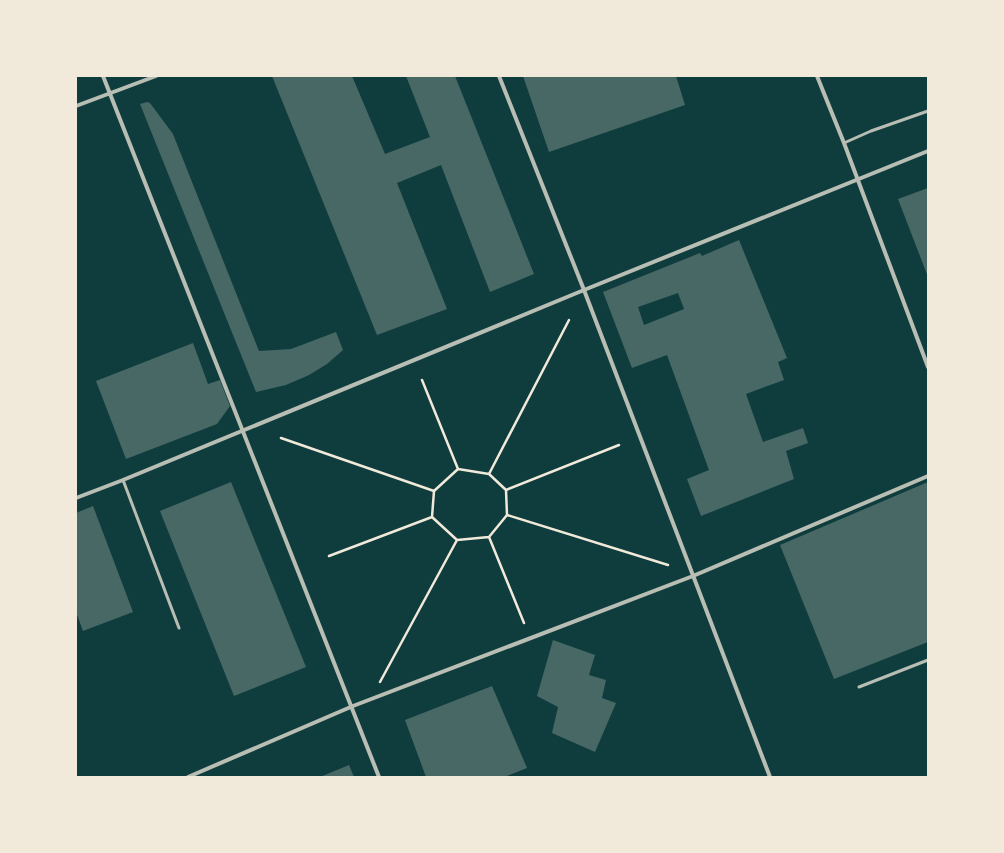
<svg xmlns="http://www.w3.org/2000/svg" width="1004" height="853" font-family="Jost,sans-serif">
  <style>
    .building { fill: #486865; fill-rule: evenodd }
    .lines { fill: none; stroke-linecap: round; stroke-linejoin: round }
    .path { stroke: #f1e9da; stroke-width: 2.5 }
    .service { stroke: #b8beb3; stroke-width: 3 }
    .minor { stroke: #b8beb3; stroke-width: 4 }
  </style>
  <rect width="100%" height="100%" fill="#0f3d3e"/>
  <!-- building -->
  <path class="building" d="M272,76h80l33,78 45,-17 -24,-61h49l79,198 -44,18 -49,-127 -44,18 50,126 -70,26z
    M523,76h153l9,29 -136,47z
    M147,102l3,1 23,31 86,217 32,-2 45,-17 7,18 -16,14 -18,11 -23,10 -30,7 -116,-288z
    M928,188v89l-30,-78z
    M739,240l48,118 -9,4 6,18 -38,14 17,48 40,-14 5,15 -22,8 8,28 -93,37 -14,-37 22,-9 -42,-115 -35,13 -29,-76 97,-39 2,3zM678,293l6,16 -40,16 -6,-18z
    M193,343l15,41 12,-4 10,26 -13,18 -91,35 -30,-78z
    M231,482l75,185 -72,29 -74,-185z
    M928,482v160l-94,37 -54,-134z
    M93,506l40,106 -50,19 -7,-19v-99z
    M553,640l42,15 -6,20 17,5 -4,18 14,5 -21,49 -43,-19 6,-26 -21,-11z
    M492,686l35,82 -23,9h-78l-21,-57z
    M349,765l5,12h-34z"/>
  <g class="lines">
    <!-- path -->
    <path class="path" d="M422,380l36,89
      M281,438l153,53
      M458,469l31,5 17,16 1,25 -18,22 -32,3 -25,-23 2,-26z
      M489,474l80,-154
      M506,490l113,-45
      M507,515l161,50
      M489,537l35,86
      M329,556l103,-39
      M380,682l77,-142"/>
    <!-- service -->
    <path class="service" d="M844,143l27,-12 57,-20
      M123,480l56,148
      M859,687l69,-27"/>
    <!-- minor -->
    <path class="minor" d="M103,76l276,701
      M499,76l85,214 186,487
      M817,76l27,67 84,224
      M76,106l80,-30
      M76,498l47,-18 461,-190 344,-139
      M188,777l165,-71 340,-130 235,-100"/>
  </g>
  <!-- border -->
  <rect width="1004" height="853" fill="none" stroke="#f1e9da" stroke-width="154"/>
</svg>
